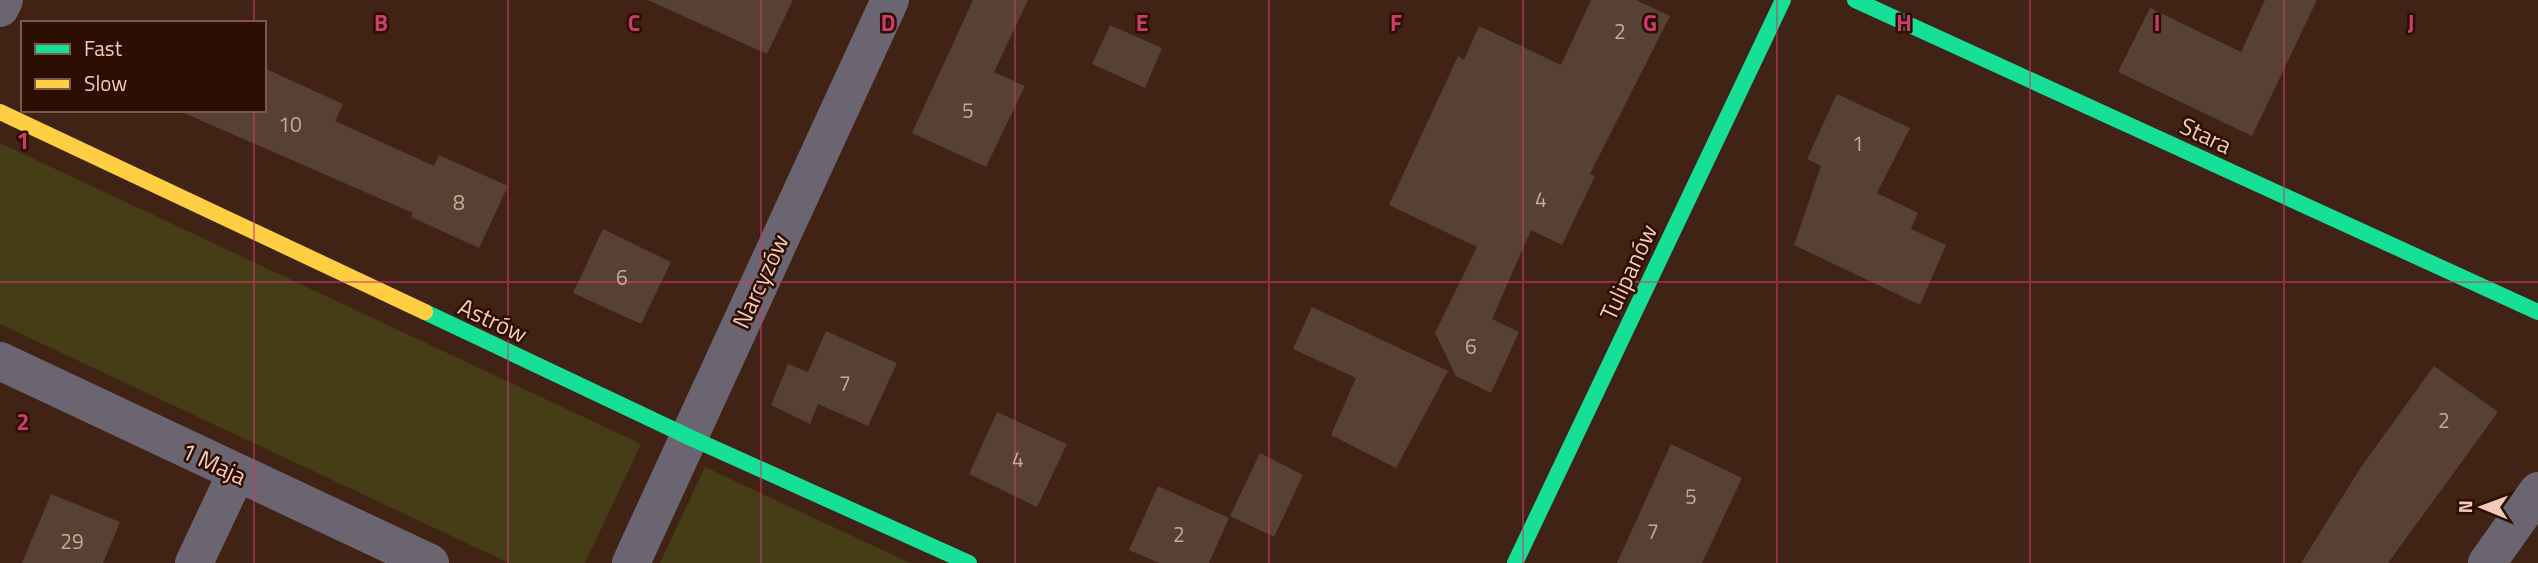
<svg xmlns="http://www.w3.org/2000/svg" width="2538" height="563" font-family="'Titillium Web',sans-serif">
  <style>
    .park { fill: #443d16 }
    .building { fill: #574132 }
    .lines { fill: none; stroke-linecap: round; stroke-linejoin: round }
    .street { stroke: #6a6570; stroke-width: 38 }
    .fast { stroke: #16e098; stroke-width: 16 }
    .slow { stroke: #ffcf43; stroke-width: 16 }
    .grid { fill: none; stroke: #cc3c6e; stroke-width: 2; stroke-opacity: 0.55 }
    .labels { text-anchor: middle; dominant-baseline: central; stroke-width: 5; stroke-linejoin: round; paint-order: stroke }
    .number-label { font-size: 21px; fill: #cea896 }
    .street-label { font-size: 24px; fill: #f5cab8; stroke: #2c0e02 }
    .grid-label { font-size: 23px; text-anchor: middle; font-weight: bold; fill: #cc3c6e; stroke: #2c0e02; stroke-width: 5; stroke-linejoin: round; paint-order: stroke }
  </style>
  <rect width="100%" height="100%" fill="#402314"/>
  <!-- park -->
  <path class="park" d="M0,143l641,301 -56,119h-76l-509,-239z
    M705,467l205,96h-250z"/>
  <!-- building -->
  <path class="building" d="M648,0h145l-26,54z
    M973,0h55l-34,72 31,14 -39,81 -74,-34z
    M1591,0h45l34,16 -80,158 5,2 -33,69 -31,-15 -39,89 27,13 -28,61 -35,-17 -21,-43 42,-86 -88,-42 69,-149 6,4 15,-34 82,39z
    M2265,0h52l-65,136 -134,-64 32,-64 91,44z
    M1110,25l52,23 -17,40 -53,-24z
    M264,68l79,36 -8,17 99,45 5,-11 69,31 -29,62 -68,-31 2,-4 -236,-103h87z
    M1837,94l73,34 -33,65 41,20 -7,16 35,16 -26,60 -126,-60 27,-79 -14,-7z
    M603,229l68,33 -30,62 -68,-31z
    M1312,307l136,64 -52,97 -65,-33 25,-57 -63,-29z
    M826,331l71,32 -29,63 -50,-22 -8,20 -39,-19 17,-41 20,8z
    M2434,366l64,46 -110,151h-87l60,-96z
    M997,412l70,32 -30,63 -68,-33z
    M1671,444l71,34 -40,85h-85z
    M1260,453l43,22 -29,62 -44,-21z
    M1158,486l71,32 -20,45h-50l-30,-13z
    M51,494l69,28 -17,41h-81z"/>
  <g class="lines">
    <!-- street -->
    <path class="street" d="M0,8l4,-8
      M0,361l430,202
      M194,563l42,-89
      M631,563l259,-563
      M2487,563l51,-72"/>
    <!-- fast -->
    <path class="fast" d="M1855,0l683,312
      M425,312l264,125 280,126
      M1515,563l268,-563"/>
    <!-- slow -->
    <path class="slow" d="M0,112l425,200"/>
  </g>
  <!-- grid -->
  <path class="grid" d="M254,0v23M508,0v563M761,0v563M1015,0v563M1269,0v563M1523,0v563M1777,0v563M2030,0v563M2284,0v563M254,110v453M0,282h2538"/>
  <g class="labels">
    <!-- number labels -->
    <g class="number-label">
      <text x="1620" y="31">2</text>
      <text x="968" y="110">5</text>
      <text x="290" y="124">10</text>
      <text x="1858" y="143">1</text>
      <text x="1541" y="199">4</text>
      <text x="459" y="202">8</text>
      <text x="622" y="277">6</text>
      <text x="1471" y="346">6</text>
      <text x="845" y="383">7</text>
      <text x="2444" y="420">2</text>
      <text x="1018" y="459">4</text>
      <text x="1691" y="496">5</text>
      <text x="1653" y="531">7</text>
      <text x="1179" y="534">2</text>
      <text x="72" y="541">29</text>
    </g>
    <!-- street labels -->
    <g class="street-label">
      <text transform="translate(2206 135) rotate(25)">Stara</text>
      <text transform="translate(1628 272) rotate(-65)">Tulipanów</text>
      <text transform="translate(760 281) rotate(-65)">Narcyzów</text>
      <text transform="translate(493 320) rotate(25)">Astrów</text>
      <text transform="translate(214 463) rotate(25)">1 Maja</text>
    </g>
  </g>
  <g class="grid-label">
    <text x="381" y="31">B</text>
    <text x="634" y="31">C</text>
    <text x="888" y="31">D</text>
    <text x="1142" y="31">E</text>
    <text x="1396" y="31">F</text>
    <text x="1650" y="31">G</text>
    <text x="1904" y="31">H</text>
    <text x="2157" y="31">I</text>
    <text x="2411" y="31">J</text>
    <text x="23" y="149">1</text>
    <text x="23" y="430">2</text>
  </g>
  <!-- legend -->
  <rect x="21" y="21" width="245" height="91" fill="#2c0e02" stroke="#7c594b" stroke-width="2"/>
  <rect x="35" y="44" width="35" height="10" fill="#16e098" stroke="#7c594b" stroke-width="2"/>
  <text x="84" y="56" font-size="21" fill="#f5cab8">Fast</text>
  <rect x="35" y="79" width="35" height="10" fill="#ffcf43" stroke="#7c594b" stroke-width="2"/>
  <text x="84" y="91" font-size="21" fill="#f5cab8">Slow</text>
  <!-- north arrow -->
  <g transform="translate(2482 507) rotate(271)" stroke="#2c0e02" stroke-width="5" paint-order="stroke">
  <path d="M0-5L12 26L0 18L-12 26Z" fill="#f5cab8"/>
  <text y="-10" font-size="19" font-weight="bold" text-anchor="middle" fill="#f5cab8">N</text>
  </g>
</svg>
